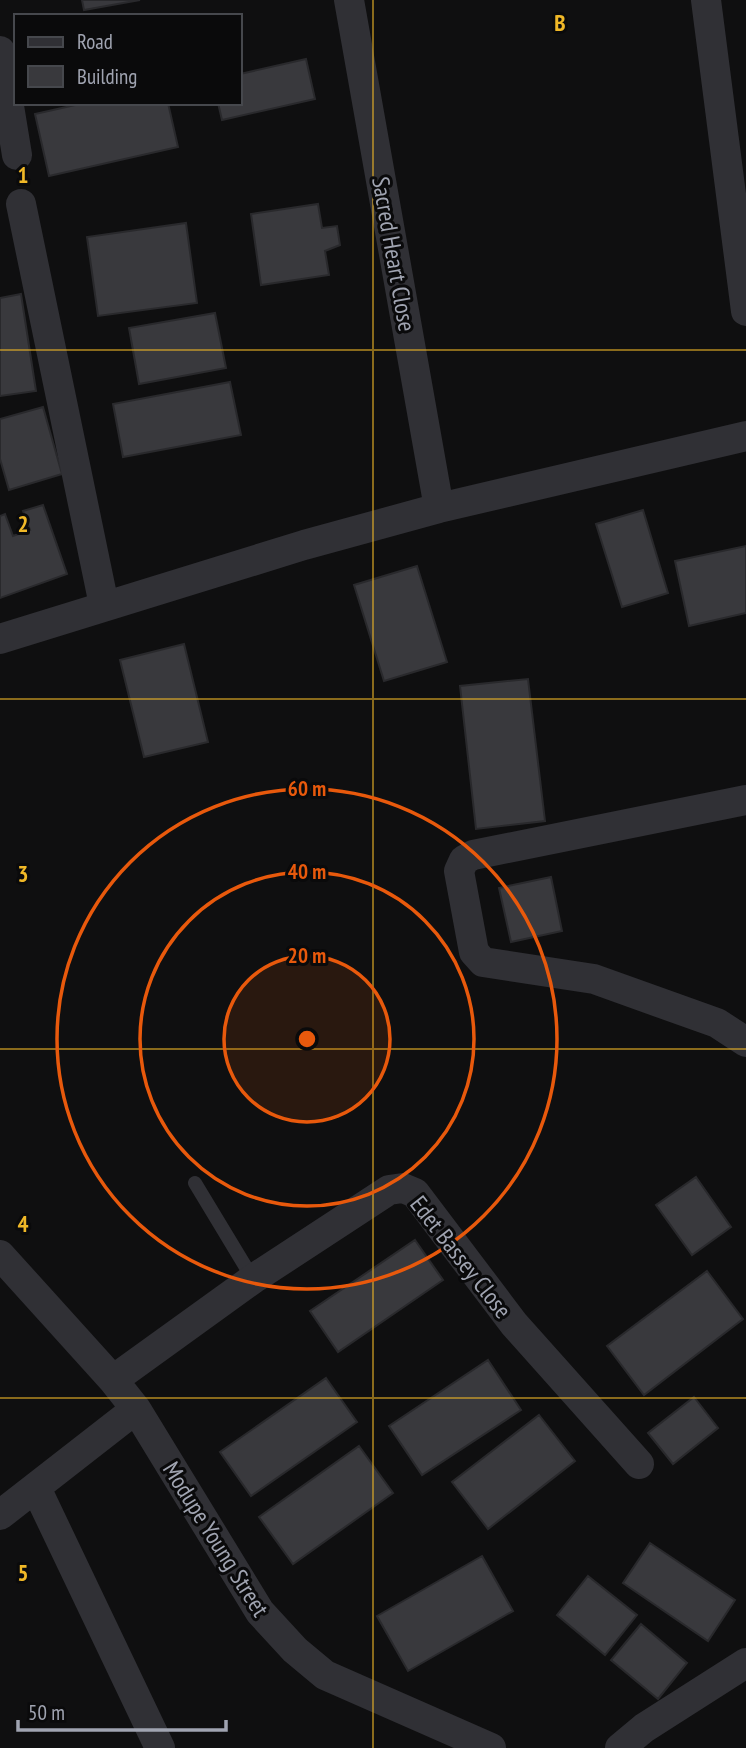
<svg xmlns="http://www.w3.org/2000/svg" width="746" height="1748" font-family="'PT Sans Narrow',sans-serif">
  <style>
    .building { fill: #39393d; stroke: #29292c; stroke-width: 2 }
    .lines { fill: none; stroke-linecap: round; stroke-linejoin: round }
    .lane { stroke: #303035; stroke-width: 14 }
    .street { stroke: #303035; stroke-width: 30 }
    .grid { fill: none; stroke: #f0b827; stroke-width: 2; stroke-opacity: 0.55 }
    .ring { fill: none; stroke: #e8590c; stroke-width: 3.5 }
    .labels { text-anchor: middle; dominant-baseline: central; stroke-width: 6; stroke-linejoin: round; paint-order: stroke }
    .street-label { font-size: 24px; fill: #a0a4b1; stroke: #0a0a0b }
    .grid-label { font-size: 23px; text-anchor: middle; font-weight: bold; fill: #f0b827; stroke: #0a0a0b; stroke-width: 6; stroke-linejoin: round; paint-order: stroke }
    .centre { fill: #e8590c; stroke: #0a0a0b; stroke-width: 3.5 }
    .ring-label { font-size: 21px; text-anchor: middle; font-weight: bold; fill: #e8590c; stroke: #0a0a0b; stroke-width: 6; stroke-linejoin: round; paint-order: stroke }
  </style>
  <rect width="100%" height="100%" fill="#0f0f10"/>
  <!-- building -->
  <path class="building" d="M82,0h58l-56,10z
    M306,59l9,40 -93,21 -4,-17h22v-29z
    M84,103h84l10,44 -129,29 -14,-62z
    M318,204l4,24 15,-2 3,19 -15,6 4,24 -68,10 -10,-71z
    M186,223l11,80 -99,13 -11,-79z
    M21,294l15,97 -36,5v-98z
    M215,313l11,55 -87,16 -10,-56z
    M230,382l11,53 -118,22 -10,-53z
    M43,407l19,67 -53,16 -9,-31v-40z
    M43,505l24,69 -67,24v-82l5,-2 8,22 17,-6 -7,-19z
    M643,510l25,83 -46,14 -26,-83z
    M746,546v67l-57,13 -14,-65z
    M417,566l30,96 -63,19 -30,-96z
    M184,644l24,98 -64,15 -24,-97z
    M528,679l17,142 -69,8 -16,-143z
    M551,877l11,54 -51,11 -12,-54z
    M696,1177l35,50 -39,28 -36,-50z
    M415,1240l28,40 -105,72 -28,-41z
    M707,1271l36,48 -99,76 -37,-49z
    M488,1360l33,50 -99,65 -33,-49z
    M326,1378l31,44 -106,74 -31,-44z
    M694,1397l24,31 -45,36 -25,-31z
    M539,1415l36,46 -87,68 -36,-47z
    M359,1446l34,47 -100,71 -34,-47z
    M650,1543l85,57 -27,41 -85,-58z
    M482,1556l31,55 -105,60 -31,-55z
    M588,1576l49,39 -32,40 -48,-40z
    M641,1624l46,39 -29,36 -47,-39z"/>
  <g class="lines">
    <!-- lane -->
    <path class="lane" d="M195,1183l58,96"/>
    <!-- street -->
    <path class="street" d="M349,0l90,508
      M706,0l40,311
      M0,51l17,104
      M21,204l83,401
      M0,639l304,-94 135,-37 307,-72
      M746,800l-273,55 -9,5 -5,11 15,81 9,10 111,17 123,44 29,19
      M0,1255l113,125 23,29 124,203 35,38 30,25 166,73
      M113,1380l140,-101 136,-89 14,-2 12,5 99,131 125,140
      M36,1488l124,260
      M0,1515l136,-106
      M620,1748l24,-20 102,-65"/>
  </g>
  <!-- grid -->
  <path class="grid" d="M373,0v1748M0,350h746M0,699h746M0,1049h746M0,1398h746"/>
  <!-- distance rings -->
  <circle cx="307" cy="1039" r="83" fill="#e8590c" fill-opacity=".12"/>
  <g class="ring">
    <circle cx="307" cy="1039" r="83"/>
    <circle cx="307" cy="1039" r="167"/>
    <circle cx="307" cy="1039" r="250"/>
  </g>
  <g class="labels">
    <!-- street labels -->
    <g class="street-label">
      <text transform="translate(394 254) rotate(80)">Sacred Heart Close</text>
      <text transform="translate(461 1257) rotate(52)">Edet Bassey Close</text>
      <text transform="translate(216 1539) rotate(58)">Modupe Young Street</text>
    </g>
  </g>
  <g class="grid-label">
    <text x="560" y="31">B</text>
    <text x="23" y="183">1</text>
    <text x="23" y="532">2</text>
    <text x="23" y="882">3</text>
    <text x="23" y="1232">4</text>
    <text x="23" y="1581">5</text>
  </g>
  <circle cx="307" cy="1039" r="10" class="centre"/>
  <g class="ring-label">
    <text x="307" y="796">60 m</text>
    <text x="307" y="879">40 m</text>
    <text x="307" y="963">20 m</text>
  </g>
  <!-- legend -->
  <rect x="14" y="14" width="228" height="91" fill="#0a0a0b" stroke="#46484d" stroke-width="2"/>
  <rect x="28" y="37" width="35" height="10" fill="#303035" stroke="#46484d" stroke-width="2"/>
  <text x="77" y="49" font-size="21" fill="#a0a4b1">Road</text>
  <rect x="28" y="66" width="35" height="21" fill="#39393d" stroke="#46484d" stroke-width="2"/>
  <text x="77" y="84" font-size="21" fill="#a0a4b1">Building</text>
  <!-- scale -->
  <path d="M18 1720v10h208v-10" fill="none" stroke="#a0a4b1" stroke-width="3.5"/>
  <text x="28" y="1720" font-size="21" fill="#a0a4b1" stroke="#0a0a0b" stroke-width="5" paint-order="stroke">50 m</text>
</svg>
